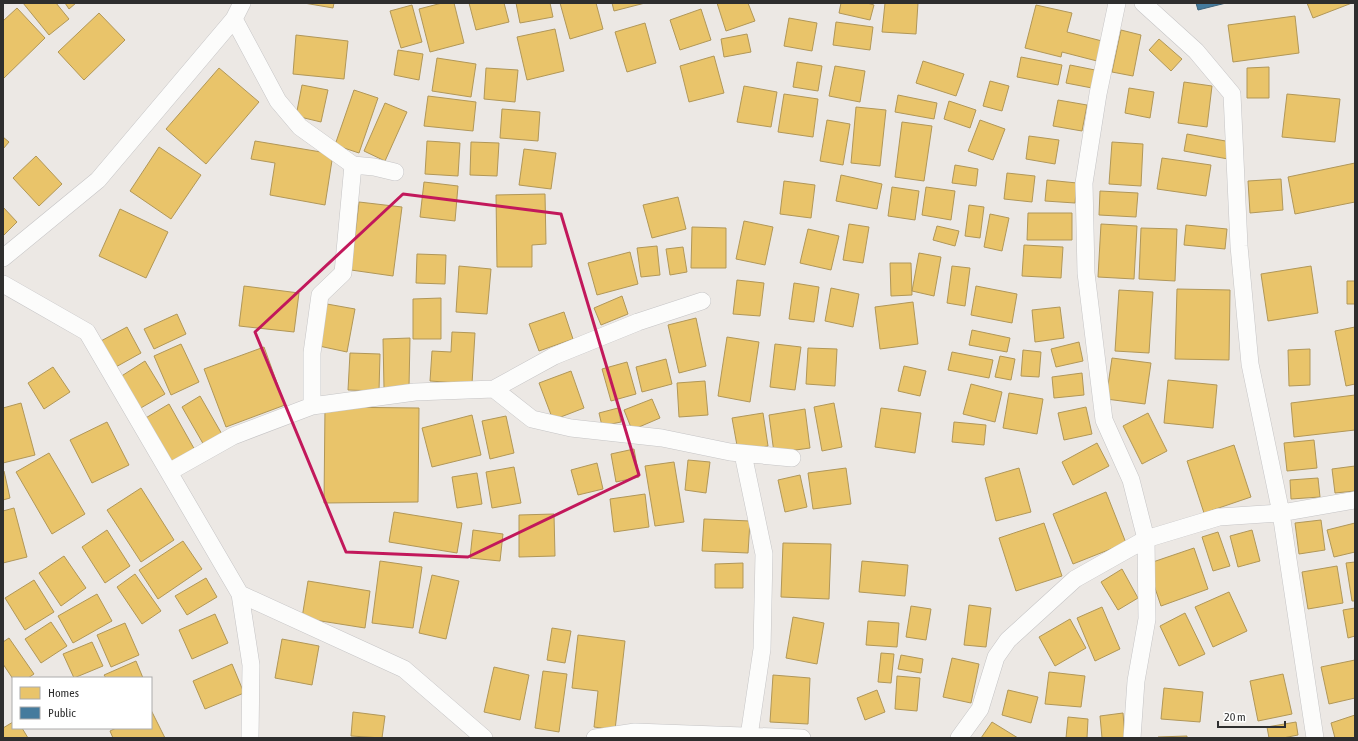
<svg xmlns="http://www.w3.org/2000/svg" width="1358" height="741" font-family="'Asap Condensed',sans-serif">
  <style>
    .homes { fill: #e9c46a; stroke: #b19758 }
    .public { fill: #457b9d; stroke: #3e647c }
    .lines { fill: none; stroke-linecap: round; stroke-linejoin: round }
    .street-casing { stroke: #c5c4c5; stroke-width: 18 }
    .street { stroke: #fcfcfb; stroke-width: 17 }
    .marked { fill: none; stroke: #c2185b; stroke-width: 3; stroke-linejoin: round }
  </style>
  <rect width="100%" height="100%" fill="#ece8e4"/>
  <!-- homes -->
  <path class="homes" d="M23,3h33l13,16 -20,16z
    M65,3h11l-7,6z
    M304,3h30l-1,5z
    M442,3h12l10,40 -34,9 -11,-43z
    M469,3h35l5,19 -33,8z
    M516,3h34l3,14 -33,6z
    M560,3h36l7,26 -33,10z
    M612,3h33l-31,8z
    M717,3h31l7,18 -29,10z
    M841,3h26l7,2 -4,15 -31,-7z
    M885,3h33l-2,31 -34,-2z
    M1307,3h45l-39,15z
    M412,5l10,37 -21,6 -11,-37z
    M1036,5l36,8 -5,19 35,9 -5,20 -35,-9 -1,5 -36,-9z
    M17,8l28,30 -42,41v-58z
    M701,9l10,31 -31,10 -10,-30z
    M99,13l26,27 -41,40 -26,-28z
    M1295,16l4,37 -66,9 -5,-37z
    M789,18l28,5 -5,28 -28,-5z
    M836,22l37,5 -3,23 -37,-5z
    M645,23l11,40 -29,9 -12,-40z
    M555,29l9,42 -37,9 -10,-43z
    M1121,30l20,5 -8,41 -21,-4z
    M747,34l4,18 -27,5 -3,-18z
    M296,35l52,6 -4,38 -51,-5z
    M1159,39l23,20 -11,12 -22,-21z
    M398,50l25,4 -4,26 -25,-5z
    M714,56l10,37 -35,9 -9,-36z
    M1021,57l41,8 -4,20 -41,-8z
    M437,58l39,6 -5,33 -39,-6z
    M923,61l41,13 -8,22 -40,-13z
    M797,62l25,4 -4,25 -25,-4z
    M1070,65l25,5 -3,18 -26,-5z
    M835,66l30,5 -5,31 -31,-6z
    M1269,67v31h-22v-30z
    M219,68l40,34 -53,62 -40,-35z
    M486,68l32,2 -3,32 -31,-3z
    M990,81l19,5 -7,25 -19,-5z
    M1184,82l28,4 -5,41 -29,-4z
    M302,85l26,5 -7,32 -25,-6z
    M744,86l33,6 -6,35 -34,-5z
    M1129,88l25,4 -4,26 -25,-5z
    M354,90l24,8 -19,55 -24,-8z
    M784,94l34,5 -5,38 -35,-5z
    M1287,94l53,5 -5,43 -53,-5z
    M898,95l39,8 -3,16 -39,-7z
    M428,96l48,6 -3,29 -49,-5z
    M1058,100l29,5 -5,26 -29,-5z
    M949,101l27,9 -6,18 -26,-9z
    M385,103l22,9 -22,49 -21,-10z
    M856,107l30,3 -6,56 -29,-3z
    M502,109l38,3 -2,29 -38,-3z
    M827,120l23,4 -7,41 -23,-4z
    M980,120l25,9 -12,31 -25,-9z
    M902,122l30,4 -8,55 -29,-4z
    M1187,134l44,8 -3,17 -44,-8z
    M1029,136l30,4 -4,24 -29,-5z
    M3,137l6,5 -6,7z
    M255,141l78,13 -8,51 -55,-10 5,-32 -24,-4z
    M427,141l33,2 -2,33 -33,-2z
    M471,142l28,1 -2,33 -27,-1z
    M1112,142l31,2 -2,42 -32,-2z
    M159,147l42,28 -30,44 -41,-28z
    M524,149l32,4 -5,36 -32,-4z
    M36,156l26,28 -23,22 -26,-28z
    M1162,158l49,7 -5,31 -49,-7z
    M1355,163v39l-60,12 -7,-37z
    M955,165l23,4 -2,17 -24,-3z
    M1007,173l28,3 -3,26 -28,-3z
    M841,175l41,9 -5,25 -41,-8z
    M1281,179l2,31 -33,3 -2,-32z
    M1047,180l30,3 -2,20 -30,-2z
    M784,181l31,4 -4,33 -31,-4z
    M424,182l34,4 -3,35 -35,-4z
    M892,187l27,4 -4,29 -27,-4z
    M926,187l29,4 -4,29 -29,-5z
    M1100,191l38,2 -2,24 -37,-2z
    M545,194l1,50 -14,1v22h-35l-1,-72z
    M678,197l8,32 -34,9 -9,-33z
    M359,202l43,5 -9,69 -42,-6z
    M969,205l15,2 -4,31 -15,-2z
    M3,207l14,15 -14,14z
    M120,209l48,23 -22,46 -47,-22z
    M1028,213h44v27h-45z
    M990,214l19,4 -7,33 -18,-4z
    M744,221l29,6 -8,38 -29,-6z
    M849,224l20,3 -6,36 -20,-3z
    M1101,224l36,2 -3,53 -36,-2z
    M1186,225l41,4 -2,20 -41,-4z
    M937,226l22,5 -4,15 -22,-6z
    M692,227l34,1v40h-35z
    M1141,228l36,1 -2,52 -36,-2z
    M808,229l31,7 -8,34 -31,-7z
    M1024,245l39,2 -2,31 -39,-2z
    M657,246l3,29 -19,2 -4,-29z
    M683,247l4,25 -17,3 -4,-26z
    M630,252l8,32 -41,11 -9,-32z
    M919,253l22,4 -7,39 -22,-5z
    M417,254l29,1 -1,29 -29,-1z
    M890,263h21l1,32 -21,1z
    M459,266l32,3 -4,45 -31,-2z
    M952,266l18,2 -5,38 -18,-3z
    M1311,266l7,47 -50,8 -7,-47z
    M737,280l27,3 -4,33 -27,-2z
    M1347,281h8v23h-8z
    M794,283l25,4 -5,35 -25,-3z
    M244,286l55,7 -5,39 -55,-6z
    M976,286l41,8 -5,29 -41,-8z
    M831,288l28,6 -6,33 -28,-6z
    M1177,289l53,1 -1,70 -54,-1z
    M1119,290l34,2 -4,61 -34,-2z
    M622,296l6,18 -27,11 -7,-17z
    M441,298v41h-28v-40z
    M913,302l5,42 -38,5 -5,-42z
    M327,304l28,5 -8,43 -28,-6z
    M1060,307l4,31 -29,4 -3,-32z
    M564,312l9,27 -34,12 -10,-27z
    M177,314l9,20 -32,15 -10,-20z
    M696,318l10,48 -27,7 -11,-48z
    M127,327l14,26 -27,15 -15,-26z
    M1355,327v57l-9,2 -11,-55z
    M972,330l38,8 -3,14 -38,-7z
    M452,332l23,1 -3,51 -42,-3 2,-30 19,1z
    M727,337l32,5 -9,60 -32,-6z
    M410,338l-1,49 -25,1 -1,-49z
    M1079,342l4,19 -27,6 -5,-18z
    M181,344l18,38 -28,13 -17,-39z
    M775,344l26,3 -6,43 -25,-3z
    M264,347l21,58 -59,22 -22,-58z
    M808,348l29,1 -2,37 -29,-2z
    M1310,349v36l-21,1 -1,-36z
    M1023,350l18,2 -2,25 -18,-1z
    M952,352l41,8 -4,18 -41,-8z
    M350,353l30,1 -1,37 -31,-1z
    M1000,356l15,3 -4,21 -16,-3z
    M1112,358l39,5 -6,41 -39,-5z
    M666,359l6,25 -30,8 -6,-25z
    M145,361l20,33 -26,15 -19,-32z
    M627,362l9,32 -25,7 -9,-32z
    M904,366l22,5 -6,25 -22,-5z
    M53,367l17,25 -26,17 -16,-26z
    M571,371l13,37 -31,12 -14,-37z
    M1082,373l2,22 -30,3 -2,-21z
    M1168,380l49,5 -4,43 -49,-5z
    M705,381l3,34 -29,2 -2,-34z
    M971,384l31,8 -7,30 -32,-8z
    M1009,393l34,6 -6,35 -34,-6z
    M1355,395v35l-61,7 -3,-34z
    M200,396l23,40 -18,11 -23,-40z
    M652,399l8,19 -28,12 -8,-20z
    M21,403l14,52 -32,8v-55z
    M834,403l8,44 -20,4 -8,-44z
    M169,404l27,48 -25,14 -27,-47z
    M325,407l94,1 -1,94 -94,1z
    M1086,407l6,27 -28,6 -6,-27z
    M618,408l3,14 -19,4 -3,-13z
    M881,408l40,5 -6,40 -40,-6z
    M805,409l5,39 -36,5 -5,-38z
    M763,413l5,33 -30,5 -6,-33z
    M1148,413l19,38 -25,13 -19,-38z
    M472,415l9,40 -49,12 -10,-39z
    M506,416l8,37 -24,6 -8,-38z
    M107,422l22,43 -37,18 -22,-43z
    M954,422l32,3 -2,20 -32,-3z
    M1314,440l3,28 -30,3 -3,-28z
    M1097,443l12,23 -36,19 -11,-23z
    M1234,445l17,52 -47,16 -17,-52z
    M634,449l5,28 -23,5 -5,-28z
    M49,453l36,61 -33,20 -36,-62z
    M688,460l22,2 -4,31 -21,-3z
    M674,462l10,60 -29,4 -10,-60z
    M597,463l6,26 -25,6 -7,-25z
    M1355,466v25l-20,2 -3,-24z
    M514,467l7,36 -29,5 -6,-36z
    M846,468l5,36 -38,5 -5,-36z
    M1019,468l12,44 -35,9 -11,-43z
    M4,471l6,27 -7,2v-28z
    M477,473l5,31 -25,4 -5,-31z
    M800,475l7,32 -22,5 -7,-32z
    M1318,478l2,19 -29,2 -1,-19z
    M141,488l33,52 -33,22 -34,-52z
    M1106,492l20,51 -53,21 -20,-50z
    M645,494l4,33 -35,5 -4,-33z
    M14,508l13,49 -24,6v-52z
    M394,512l68,11 -5,30 -68,-11z
    M554,514l1,42 -36,1v-42z
    M704,519l46,2 -2,32 -46,-2z
    M1321,520l4,30 -26,4 -4,-31z
    M1044,523l18,53 -46,15 -17,-53z
    M1355,523v29l-21,5 -7,-27z
    M107,530l23,36 -25,17 -23,-36z
    M473,530l30,4 -3,27 -30,-3z
    M1252,530l8,31 -22,6 -8,-31z
    M1218,532l12,34 -17,5 -11,-34z
    M183,541l19,28 -44,30 -19,-29z
    M783,543l48,1 -2,55 -48,-2z
    M1194,548l14,41 -47,17 -14,-42z
    M64,556l22,32 -25,18 -22,-33z
    M380,561l42,6 -9,61 -41,-5z
    M862,561l46,4 -3,31 -46,-4z
    M1355,562v39h-3l-6,-38z
    M743,563v25h-28v-24z
    M1337,566l6,37 -35,6 -6,-37z
    M1122,569l16,29 -20,12 -17,-28z
    M135,574l26,37 -19,13 -25,-37z
    M432,575l27,6 -13,58 -27,-6z
    M206,578l11,19 -30,18 -12,-19z
    M34,580l20,32 -29,18 -20,-32z
    M308,581l62,10 -5,37 -63,-10z
    M1229,592l18,39 -34,16 -18,-40z
    M97,594l15,27 -39,22 -15,-27z
    M969,605l22,3 -5,39 -22,-2z
    M911,606l20,3 -5,31 -20,-3z
    M1102,607l18,42 -25,12 -18,-43z
    M1355,608v28l-7,2 -5,-28z
    M1185,613l20,41 -26,12 -19,-40z
    M215,614l13,29 -36,16 -13,-29z
    M793,617l31,6 -7,41 -31,-6z
    M1070,619l16,29 -31,18 -16,-29z
    M868,621l31,2 -2,24 -31,-2z
    M51,622l16,24 -26,17 -16,-24z
    M125,623l14,32 -28,12 -14,-32z
    M552,628l19,3 -6,32 -18,-3z
    M578,635l47,6 -10,89 -21,-3 4,-36 -26,-3z
    M9,638l25,36 -6,4 -15,1 -10,-15v-22z
    M282,639l37,7 -7,39 -37,-7z
    M92,642l11,24 -29,12 -11,-24z
    M881,653l13,1 -3,29 -13,-1z
    M901,655l22,4 -2,14 -23,-4z
    M952,658l27,6 -8,39 -28,-6z
    M1355,660v38l-26,6 -8,-37z
    M136,661l7,17h-37l-2,-3z
    M232,664l12,29 -39,16 -12,-28z
    M494,667l35,8 -9,45 -36,-8z
    M543,671l24,3 -8,58 -24,-4z
    M1049,672l36,4 -4,31 -36,-3z
    M1283,674l9,40 -34,7 -8,-40z
    M773,675l37,3 -2,46 -38,-2z
    M897,676l23,2 -3,33 -22,-2z
    M1164,688l39,4 -3,30 -39,-3z
    M877,690l8,22 -20,8 -8,-22z
    M1008,690l30,7 -7,26 -29,-8z
    M151,710l14,28h-52l-3,-7 6,-3h35z
    M353,712l32,4 -3,22 -31,-2z
    M1123,713l2,25h-23l-2,-22z
    M1355,715v23h-20l-4,-15z
    M1068,717l20,2 -1,19h-21z
    M13,722v6h9l6,10h-25v-10z
    M992,722l26,16h-37z
    M1296,722l2,13 -15,3h-14l-2,-11z
    M1187,736v2h-29v-1z"/>
  <!-- public -->
  <path class="public" d="M1196,3h30l-28,7z"/>
  <g class="lines">
    <!-- street casing -->
    <g class="street-casing">
      <path id="street" d="M1117,3l-19,91 -14,89 2,90 18,147 27,60 15,59 1,80 -11,62 -4,57
        M1143,3l53,48 36,43 7,152 11,118 31,149 34,225
        M234,19l44,82 22,26 53,38
        M3,258l95,-78 136,-161 8,-16
        M3,284l84,48 153,262 11,71 -1,73
        M494,389l38,30 39,9 91,10 68,14 62,6
        M312,406v-53l8,-58 23,-22 10,-108 21,2 21,5
        M743,454l21,100 -2,95 -13,87
        M169,472l64,-36 79,-30 103,-14 79,-3 60,-33 84,-34 64,-21
        M240,594l164,75 80,69
        M595,738l40,-6 167,6
        M959,738l21,-29 16,-52 12,-17 67,-61 71,-40 73,-22 62,-4 74,-13"/>
    </g>
    <!-- street -->
    <use href="#street" class="street"/>
  </g>
  <!-- marked area -->
  <path class="marked" d="M403,194l158,20 78,261 -171,82 -122,-5 -91,-220z"/>
  <!-- border -->
  <rect width="1358" height="741" fill="none" stroke="#2e2e2e" stroke-width="8"/>
  <!-- legend -->
  <rect x="12" y="677" width="140" height="52" fill="#ffffff" stroke="#ababab"/>
  <rect x="20" y="687" width="20" height="12" fill="#e9c46a" stroke="#ababab"/>
  <text x="48" y="697" font-size="12" fill="#2e2e2e">Homes</text>
  <rect x="20" y="707" width="20" height="12" fill="#457b9d" stroke="#ababab"/>
  <text x="48" y="717" font-size="12" fill="#2e2e2e">Public</text>
  <!-- scale -->
  <path d="M1218 721v6h67v-6" fill="none" stroke="#2e2e2e" stroke-width="2"/>
  <text x="1224" y="721" font-size="12" fill="#2e2e2e" stroke="#ffffff" stroke-width="3" paint-order="stroke">20 m</text>
</svg>
